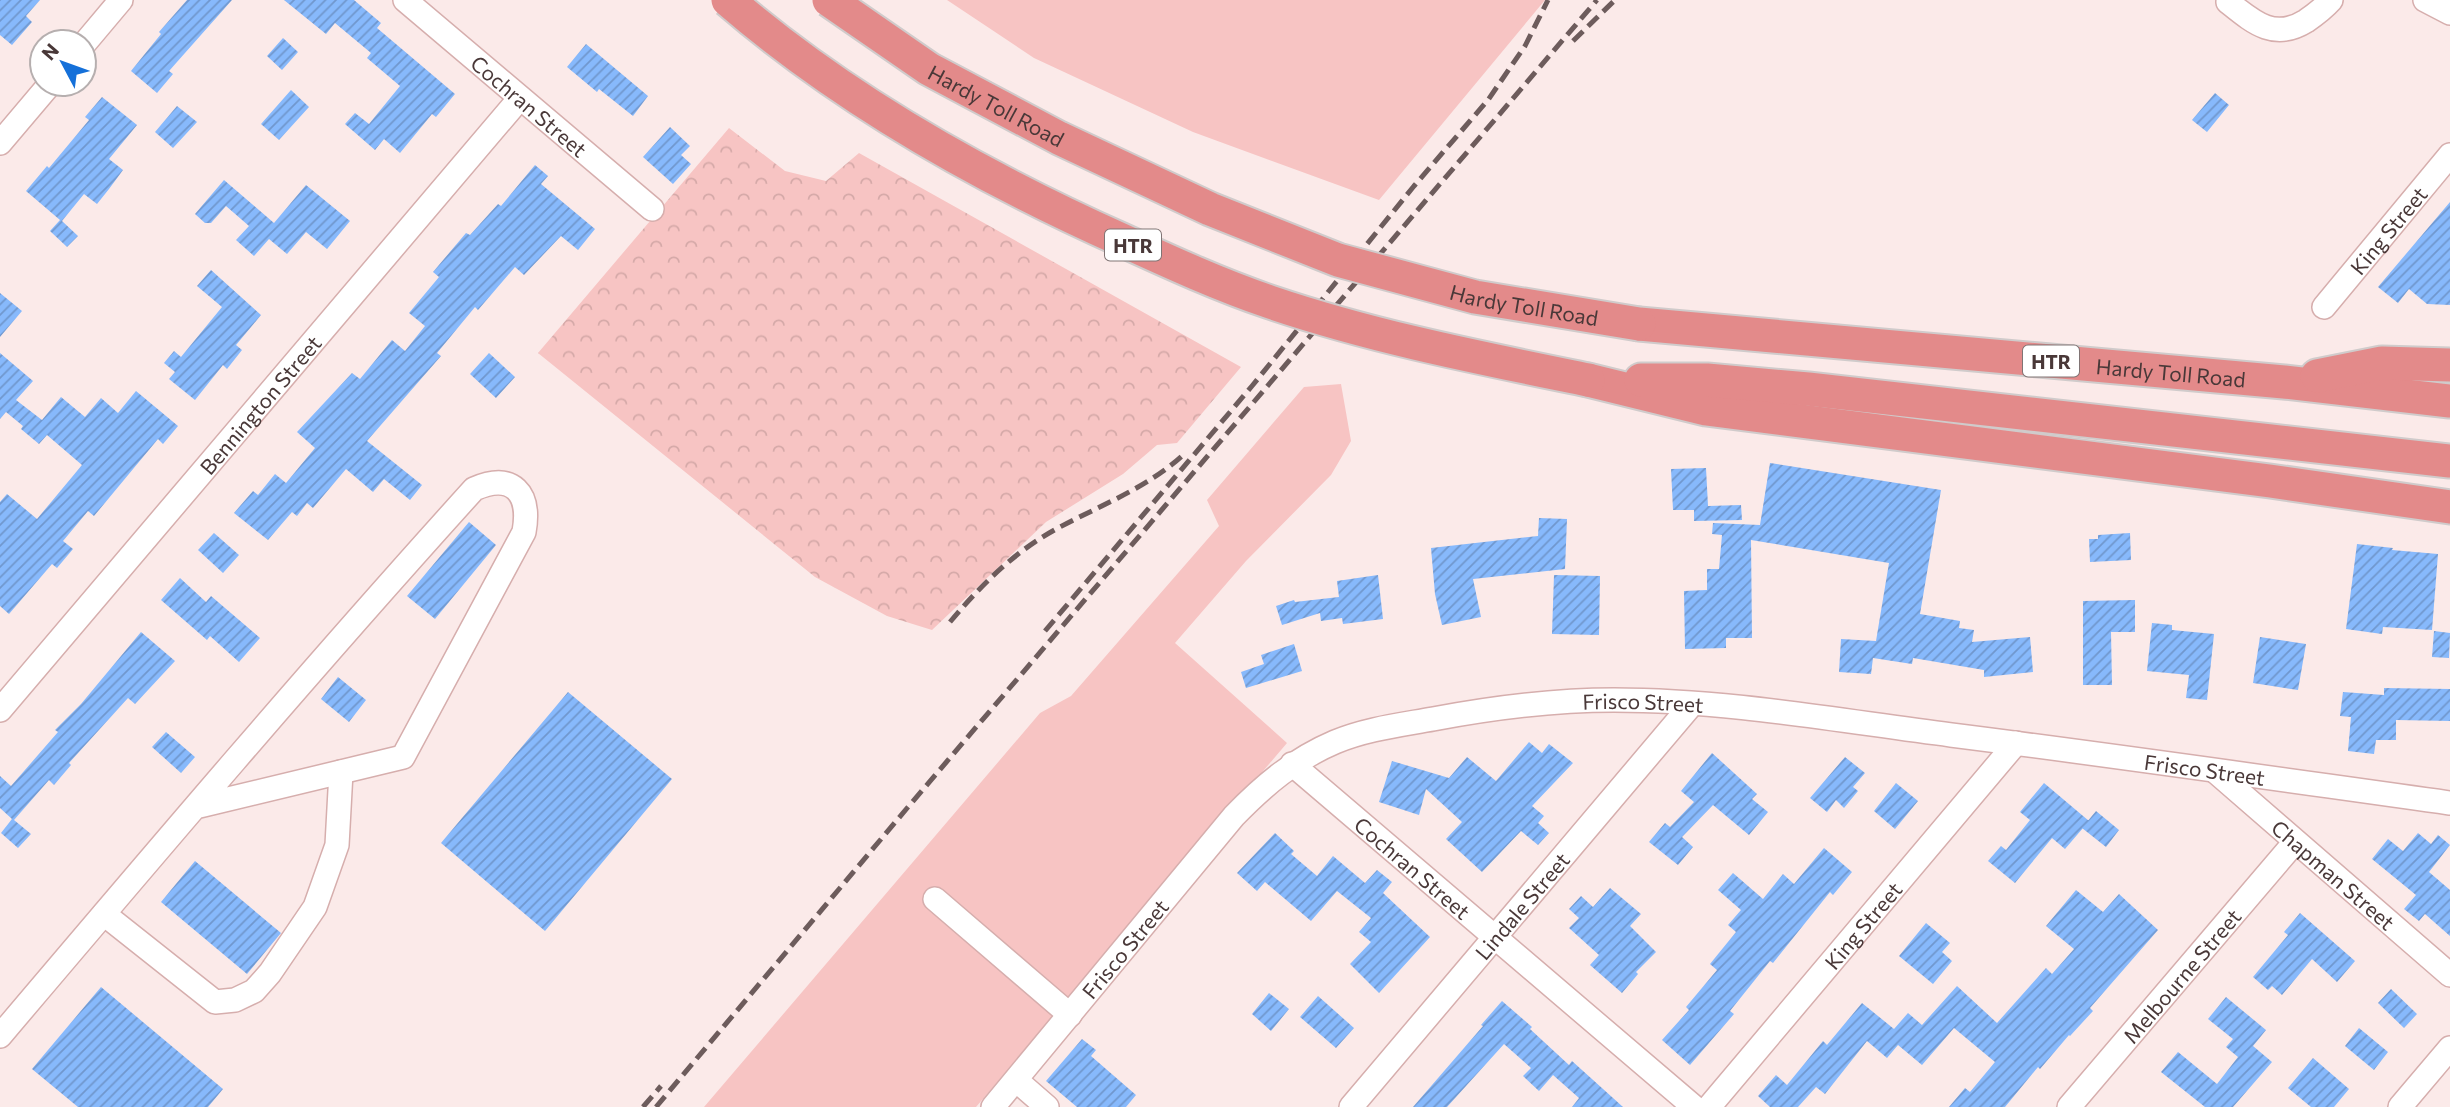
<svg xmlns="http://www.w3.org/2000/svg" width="2450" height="1107" font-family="Commissioner,sans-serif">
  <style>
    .grass { fill: #f7c4c3 }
    .forest { fill: url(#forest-crowns) }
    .building { fill: url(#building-hatch) }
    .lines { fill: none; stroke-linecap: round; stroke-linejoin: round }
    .minor-casing { stroke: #d6aead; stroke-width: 26 }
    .highway-casing { stroke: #d0cbcb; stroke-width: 37 }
    .minor { stroke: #fff; stroke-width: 23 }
    .highway { stroke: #e38a8a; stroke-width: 33 }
    .rail { stroke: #6d5c5c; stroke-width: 5; stroke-dasharray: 14 7; stroke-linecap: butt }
    .highway-bridge-casing { stroke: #d0cbcb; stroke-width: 37; stroke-linecap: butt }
    .highway-bridge { stroke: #e38a8a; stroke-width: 33 }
    .labels { text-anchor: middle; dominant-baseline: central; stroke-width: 7; stroke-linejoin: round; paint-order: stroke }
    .shield { fill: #fff; stroke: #807474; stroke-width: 2 }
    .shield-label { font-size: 19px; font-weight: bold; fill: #493838 }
    .street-label { font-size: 21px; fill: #493838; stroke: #fff }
  </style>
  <defs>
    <pattern id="forest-crowns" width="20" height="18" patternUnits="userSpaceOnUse" patternTransform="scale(1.75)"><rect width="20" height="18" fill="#f7c4c3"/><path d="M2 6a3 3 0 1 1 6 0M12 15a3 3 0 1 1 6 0" fill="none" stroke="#d5a9a8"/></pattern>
    <pattern id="building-hatch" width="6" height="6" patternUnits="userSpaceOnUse" patternTransform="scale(1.75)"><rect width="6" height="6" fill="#87b9fc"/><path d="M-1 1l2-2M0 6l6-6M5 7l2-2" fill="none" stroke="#7097cd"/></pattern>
  </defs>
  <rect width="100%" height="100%" fill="#fbeae9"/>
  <!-- grass -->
  <path class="grass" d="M947,0h598l-166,200 -186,-68 -159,-74z
    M1341,384l10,57 -20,34 -85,86 -71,82 112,100 -311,364h-272l336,-394 31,-17 148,-170 -12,-26 97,-113z"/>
  <!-- forest -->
  <path class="forest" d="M729,128l56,43 41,10 33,-28 382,214 -64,76 -20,2 -34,29 -77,48 -114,108 -45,-14 -72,-39 -277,-224z"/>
  <!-- building -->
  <path class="building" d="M0,0h40l-14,16 6,6 -20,23 -12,-10z
    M187,0h45l-63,71 4,3 -16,19 -26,-22 30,-37 -2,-2z
    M284,0h70l27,23 -4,5 78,66 -19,23 -4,-3 -32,39 -16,-14 -9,11 -30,-26 10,-11 14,11 31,-38 -33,-28 4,-5 -36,-30 -9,11z
    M283,38l15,14 -16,18 -15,-14z
    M586,44l62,52 -15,20 -34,-27 -2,3 -30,-25z
    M291,90l18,17 -30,33 -18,-16z
    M2215,93l14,12 -22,27 -15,-12z
    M102,97l35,28 -28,34 14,11 -14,19 -12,15 -13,-10 -22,27 16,15 -11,11 -17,-16 10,-11 -34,-29 21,-25 2,2 40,-48 -4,-3z
    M177,106l20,16 -24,26 -18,-16z
    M670,127l20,19 -9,9 10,9 -18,20 -30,-27z
    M535,165l13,11 -7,8 54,45 -17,21 -17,-14 -37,39 -9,-8 -37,43 -3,-3 -38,46 4,3 -74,85 55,44 -12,15 -26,-21 -11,13 -27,-23 -33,39 -6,-5 -10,13 -5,-4 -24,28 -34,-27 19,-22 5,4 17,-21 11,9 29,-35 -18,-16 55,-59 8,6 32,-39 13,11 20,-25 -16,-13 30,-36 -6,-5 33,-39 4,2 28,-31 3,2z
    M224,180l50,43 32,-38 44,36 -23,28 -21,-17 -19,22 -18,-15 -15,17 -18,-16 13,-14 -23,-20 -15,17h-6l-10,-9z
    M2450,202v103l-23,-1 -18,-15 -11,14 -20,-16z
    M211,270l50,45 -25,30 6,5 -15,19 -4,-4 -28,35 -26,-21 6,-7 -11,-9 10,-12 7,6 41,-50 -25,-21z
    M0,293l22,18 -22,26z
    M0,353l33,28 -17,19 26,20 19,-23 24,20 16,-19 17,15 18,-22 42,35 -15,18 -5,-5 -64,77 -6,-5 -25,30 10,8 -16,19 -5,-4 -43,50 -9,-8v-104l7,-8 30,25 45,-54 -35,-30 -8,9 -18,-15 2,-3 -17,-14 -6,7z
    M489,353l26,24 -19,21 -26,-24z
    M1770,463l171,27 -21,124 40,7 -1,7 15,2 -2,12 58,-5 3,35 -49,5v-7l-71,-12 -1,6 -39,-6 -2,16 -32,-2 2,-33 35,2 13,-78 -138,-23 1,98h-26v10l-41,1 -1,-58 23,-1v-21h12l3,-34 -10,-1 1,-11 47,2z
    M1706,468l2,38 33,-1 1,15 -48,1v-11h-21l-2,-41z
    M1539,518l28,1 -2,50 -92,10 8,38 -39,8 -7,-31 -4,-46 107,-12z
    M469,522l27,23 -61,74 -28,-23z
    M214,533l25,22 -16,18 -25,-23z
    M2130,533l1,27 -41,2 -1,-23h9v-4z
    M2357,544l36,4 -1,2 46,4 -6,76 -49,-3 -1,7 -36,-5z
    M1378,575l5,44 -40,5 -1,-6 -21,3 -1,-8 -38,12 -6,-19 18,-6 1,2 44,-5 -2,-16z
    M1554,575l46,1 -1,59 -47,-1z
    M180,578l26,24 5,-6 49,42 -21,24 -29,-26 -3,4 -46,-40z
    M2135,600v32h-24l1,53h-29v-84z
    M2152,623l20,2v5l42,4 -7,66 -21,-2 3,-23 -42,-4z
    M2434,631l16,2 -1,25 -17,-1z
    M141,632l34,29 -40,43 -7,-6 -59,65 2,2 -17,20 -5,-5 -35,40 17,14 -13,14 -17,-15 11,-14 -12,-11v-32l11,10 47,-54 -3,-2 26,-26z
    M2260,637l46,7 -8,46 -45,-7z
    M1294,644l8,27 -56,17 -5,-16 23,-8 -3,-9z
    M338,677l28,23 -17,22 -28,-23z
    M2384,688l66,1v32l-54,-1v20h-20l-2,14 -26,-3 3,-34 -11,-1 3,-24 41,3z
    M568,692l104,87 -127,152 -104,-88z
    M166,732l29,25 -14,16 -29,-26z
    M1529,742l13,11 7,-9 24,19 -41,43 12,10 -6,7 11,10 -11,12 -17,-14 -39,41 -36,-33 16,-17 -36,-33 -7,26 -40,-13 13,-41 57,17 18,-21 29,24z
    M1712,753l45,41 -5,5 16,13 -19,23 -36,-30 -31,32 11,10 -15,18 -29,-23 16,-19 5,4 24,-25 -13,-11z
    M1845,757l20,16 -12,14 5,4 -14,17 -8,-8 -9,12 -17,-14z
    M1896,783l22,18 -23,28 -21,-18z
    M2044,783l45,38 -24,28 -13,-11 -37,45 -27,-22 13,-15 5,4 24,-30 -10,-8z
    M2096,811l23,19 -13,17 -24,-19z
    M1275,833l19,18 -3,3 26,22 16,-20 32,27 12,-13 15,12 -9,11 47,44 -51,56 -29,-29 21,-22 -12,-10 12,-14 -34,-27 -26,30 -46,-39 -8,9 -20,-18z
    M2418,833l13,11 7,-9 12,10 -21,27 21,18v46l-25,-22 -6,7 -15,-12 12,-14 -44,-36 16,-20 15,12z
    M1824,848l28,24 -19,23 -3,-3 -57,71 -3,-2 -40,50 4,3 -44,51 -28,-25 27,-30 -3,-3 31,-37 -7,-6 26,-32 -8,-7 13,-15 -23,-20 15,-17 30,26 20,-25 11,10z
    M195,861l86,72 -34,41 -86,-72z
    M1610,888l31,26 -11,12 26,26 -20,20 2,2 -16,19 -32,-28 9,-10 -30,-27 10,-10 -10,-9 12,-13 12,11z
    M2076,890l27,22 16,-18 39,36 -68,78 3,3 -23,25 -1,-1 -29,34 -2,-2 -33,40h-56l16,-19 5,4 25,-30 -41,-34 -32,37 -24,-20 -11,13 -20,-17 -42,53 -9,-7 -18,20h-28l-12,-11 18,-21 11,10 36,-44 4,4 35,-42 32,26 14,-16 14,12 35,-39 40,37 49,-55 6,6 22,-25 -28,-23z
    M2300,913l55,48 -18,21 -25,-23 -30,36 -10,-9 -4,4 -15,-13 35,-42 -4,-3z
    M1926,923l24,20 -8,9 10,9 -19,23 -34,-28z
    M101,987l122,102 -15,18h-130l-46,-38z
    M2391,989l26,25 -13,14 -26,-25z
    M1269,993l20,16 -18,22 -19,-17z
    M1318,996l36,32 -18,20 -36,-31z
    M2226,997l40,33 -13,16 19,16 -39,45h-28l-44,-35 17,-20 39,32 21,-27 -12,-10 7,-8 -25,-20z
    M1502,1001l30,26 -2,2 39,36 3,-4 51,46h-51l7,-9 -26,-23 -14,16 -16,-15 8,-8 -27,-24 -57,63h-34l70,-81 -2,-1z
    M2359,1028l29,24 -14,18 -29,-24z
    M1082,1039l14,11 -5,6 45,39 -10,12h-49l-31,-26z
    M2313,1058l36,31 -15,18h-23l-23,-19z"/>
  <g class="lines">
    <!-- minor casing -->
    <g class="minor-casing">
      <g id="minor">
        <path id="s1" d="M405,0l247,209"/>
        <path d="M2425,0l25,13"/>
        <path d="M2228,2c25,20 46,39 78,19 10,-7 17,-12 25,-21"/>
        <path d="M84,44l37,-44"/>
        <path d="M0,143l50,-59"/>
        <path id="s2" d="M2324,307l126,-152"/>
        <path id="s3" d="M0,710l520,-612"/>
        <path id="s4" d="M1292,764l402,343"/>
        <path id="s5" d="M2216,772l234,203"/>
        <path d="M935,899l135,116"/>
        <path d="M104,914l111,88 20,-2 19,-9 16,-18 45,-66 22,-62 4,-73"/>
        <path d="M0,1036c156,-184 312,-368 474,-547 39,-17 57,4 50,43l-121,225 -208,50"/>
        <path d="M1016,1080l31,27"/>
        <path id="s6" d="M993,1107l241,-291c30,-31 61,-57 101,-74 31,-13 65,-17 98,-23 58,-11 121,-19 181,-19 113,0 226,21 337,35 167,21 333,45 499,68"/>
        <path id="s7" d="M1351,1107l341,-403"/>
        <path id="s8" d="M1709,1107l307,-364"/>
        <path id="s9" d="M2069,1107l226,-265"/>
        <path d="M2400,1107l50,-59"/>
      </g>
    </g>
    <!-- highway casing -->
    <g class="highway-casing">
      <g id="highway">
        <path id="s10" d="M1639,324l645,58 166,19"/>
        <path d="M2317,376l65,-13 68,2"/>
        <path d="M1588,380l118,29 564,72 180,26"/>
        <path d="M1641,380h66l101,9 642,72"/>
      </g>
    </g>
    <!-- minor -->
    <use href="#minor" class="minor"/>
    <!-- highway -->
    <use href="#highway" class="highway"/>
    <!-- rail -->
    <path class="rail" d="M1573,41l42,-41
      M950,622c31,-37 65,-71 108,-94 43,-23 89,-40 125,-73
      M1045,631l207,-245 162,-200 74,-86 37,-54 23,-46
      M643,1107l18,-21
      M656,1107l252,-300 689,-807"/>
    <!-- highway-bridge casing -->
    <g class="highway-bridge-casing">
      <g id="highway-bridge">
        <path d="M728,0c117,101 255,178 396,241 48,22 96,44 146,61 103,35 211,56 318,78"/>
        <path id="s11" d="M829,0l100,69 130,69 151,71 128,51 137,37 164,27"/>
      </g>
    </g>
    <!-- highway-bridge -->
    <use href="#highway-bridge" class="highway-bridge"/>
  </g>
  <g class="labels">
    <!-- shield labels -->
    <g class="shield">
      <rect x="1105" y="229.5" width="56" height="31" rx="5"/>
      <rect x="2023" y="345.5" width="56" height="31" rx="5"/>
    </g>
    <g class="shield-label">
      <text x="1133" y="245">HTR</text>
      <text x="2051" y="361">HTR</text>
    </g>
    <!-- street labels -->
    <g class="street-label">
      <text stroke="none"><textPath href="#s11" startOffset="198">Hardy Toll Road</textPath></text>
      <text stroke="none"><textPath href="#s1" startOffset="163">Cochran Street</textPath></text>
      <text stroke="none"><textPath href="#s2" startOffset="100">King Street</textPath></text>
      <text stroke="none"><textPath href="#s11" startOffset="765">Hardy Toll Road</textPath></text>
      <text stroke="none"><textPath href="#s10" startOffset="534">Hardy Toll Road</textPath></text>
      <text stroke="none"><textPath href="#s3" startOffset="401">Bennington Street</textPath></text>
      <text stroke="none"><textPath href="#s6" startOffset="816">Frisco Street</textPath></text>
      <text stroke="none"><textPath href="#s6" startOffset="1382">Frisco Street</textPath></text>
      <text stroke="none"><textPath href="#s4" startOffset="159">Cochran Street</textPath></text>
      <text stroke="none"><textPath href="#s5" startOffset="156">Chapman Street</textPath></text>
      <text stroke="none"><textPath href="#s7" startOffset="264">Lindale Street</textPath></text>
      <text stroke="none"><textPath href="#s8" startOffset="238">King Street</textPath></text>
      <text stroke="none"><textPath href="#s6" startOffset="206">Frisco Street</textPath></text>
      <text stroke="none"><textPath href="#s9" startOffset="173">Melbourne Street</textPath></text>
    </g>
  </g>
  <!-- north arrow -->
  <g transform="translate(63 63) rotate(311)"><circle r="33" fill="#ffffff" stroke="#b6afaf" stroke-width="2"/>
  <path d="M0-5L12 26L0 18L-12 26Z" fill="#1570d9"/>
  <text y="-10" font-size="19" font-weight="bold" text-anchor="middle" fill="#493838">N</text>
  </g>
</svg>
